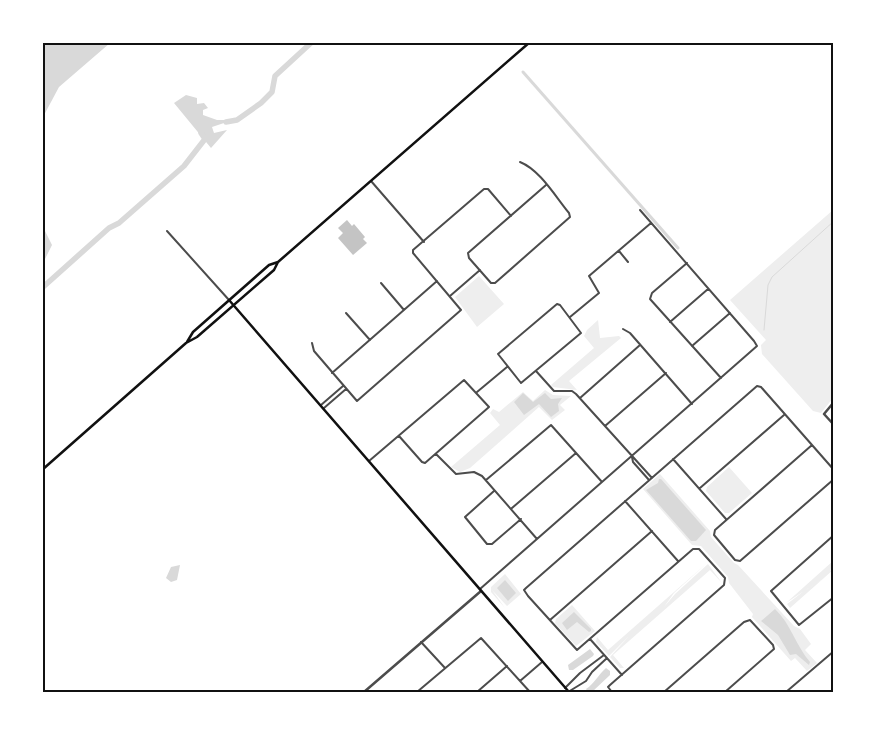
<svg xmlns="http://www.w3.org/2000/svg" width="876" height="735" font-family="'Open Sans',sans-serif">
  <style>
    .green { fill: #eee }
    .water { fill: #d9d9d9 }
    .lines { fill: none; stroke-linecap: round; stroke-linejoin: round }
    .stream { stroke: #d9d9d9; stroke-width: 1 }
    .canal { stroke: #d9d9d9; stroke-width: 3 }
    .river { stroke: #d9d9d9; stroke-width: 5.5 }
    .building { fill: #c4c4c4 }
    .minor { stroke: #4c4c4c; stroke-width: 2 }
    .tertiary { stroke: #4c4c4c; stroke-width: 2.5 }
    .secondary { stroke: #111; stroke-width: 2.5 }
    .neatline { fill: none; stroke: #111; stroke-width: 2 }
  </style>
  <rect width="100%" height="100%" fill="#fff"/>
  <!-- green -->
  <path class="green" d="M833,210v188l-12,15 -8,-2 -51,-57 -1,-9 5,-5 -36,-40z
    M479,276l25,28 -27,23 -22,-30z
    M598,320l2,18 19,-2 2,2 -52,43 8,9 -24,-3 -2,-2 43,-37 -10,-12 3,-6z
    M545,390l8,5 18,1 -11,9 5,5 -13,10 -13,-13 -69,61 -10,4 -9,-5 49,-42 -10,-12 3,-4 6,3 24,-20 10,9z
    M729,467l23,26 -23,20h-4l-19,-22 1,-4z
    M660,474l50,57 1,6 23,26 4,2 56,61 6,3 11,15 -6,6 12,13 -10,8 -12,-13 -4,3 -39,-44 1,-3 -24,-31 -1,-6 -27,-31 -9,-1 -49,-56z
    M833,561c1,13 -18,23 -27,29l14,-9 13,-13v2l-43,38 -3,-4 17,-13 -18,12z
    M707,563l-33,30 -10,14 11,-13 33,-30 14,19 -12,-13 -97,85 11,13h-4l-10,-11 19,-21 -20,20 -13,-14 1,-5 11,13z
    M505,574l16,20 -14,12 -15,-16 13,18 -14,-16v-5z
    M572,605l23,26 -19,15 -21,-23 1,-4z"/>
  <!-- water -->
  <path class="water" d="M43,42l67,1 -51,44 -16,30z
    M186,95l11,3v6l7,-1 4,5 -5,2v5l14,5h16l-21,7 2,6 13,-3 -16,18 -37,-45z
    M43,227l9,18 -9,18h-1z
    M523,393l10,9 12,-9 6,6 11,-1 -4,6 1,7 -8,6 -12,-13 -15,11 -10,-13z
    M659,479h2l45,51 -10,11h-5l-45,-51 12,-7z
    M180,565l-3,15 -6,2 -5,-4 5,-11z
    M505,580l11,13 -8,8 -11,-13z
    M775,609c16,15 21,37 35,53l-1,3 -13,-11 -6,1 -12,-20 -17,-14z
    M574,612l17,17v2l-2,1 -12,-10 -10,8 -5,-7z
    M590,649l4,5 -1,2 -20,14h-4l-1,-5z
    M606,668l4,3v4l-18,17h-4l-2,-3c8,-5 12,-14 20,-21z"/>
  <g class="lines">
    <!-- stream -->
    <path class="stream" d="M834,113v12
      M764,330l4,-45 4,-8 62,-56"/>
    <!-- canal -->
    <path class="canal" d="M523,72l155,176"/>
    <!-- river -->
    <path class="river" d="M226,122l11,-2 24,-17 11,-11 3,-16 37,-34
      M42,288l67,-60 10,-5 65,-57 21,-27 -4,-6"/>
  </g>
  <!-- building -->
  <path class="building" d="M347,220l5,6 2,-2 11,13 -2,2 4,4 -14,12 -15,-17 5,-5 -5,-5z"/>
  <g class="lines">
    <!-- minor -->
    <path class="minor" d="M520,162c20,8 35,34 49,51l1,4 -75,66h-4l-22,-25 -1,-5 78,-68
      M371,181l53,61
      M167,231l62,69
      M619,251l9,11
      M687,263l-35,30 -2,6 71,79
      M381,283l23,27
      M450,296l30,-26
      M557,304l3,1 21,28 -60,50 -23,-29z
      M346,313l24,27
      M570,317l29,-24 -10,-17 62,-53
      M670,322l38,-33
      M623,329l7,4 62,71
      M312,343l2,8 43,50 104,-91 -48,-57v-3l71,-61h4l23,27
      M692,346l38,-33
      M536,371l18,20h18l4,3 76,84
      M332,373l105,-92
      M477,392l30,-25
      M580,398l60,-53
      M321,405l22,-19
      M324,408l22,-19
      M605,426l61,-53
      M812,445l-97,85 -1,5 21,25 5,1 94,-82
      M436,454l20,20 18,-2 8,4 55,63
      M632,457l1,5 16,18
      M673,459l53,60
      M369,461l95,-81 25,27 -64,56 -3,-1 -23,-26
      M486,480l65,-55 51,57
      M700,488l84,-73
      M494,491l-29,26 22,27h5l29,-25
      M625,501l53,60
      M512,508l64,-55
      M834,535l-63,56 28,34 35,-28
      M480,589l277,-243 -3,-5 -114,-131
      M550,620l102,-89
      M590,639l32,36
      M421,642l24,26
      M520,681l22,-19
      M565,688l15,-15 24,-18
      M417,692l64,-54 49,54
      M477,692l30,-26
      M568,692l18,-11 6,-9 15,-14
      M612,692l-4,-5 2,-2 114,-100 1,-7 -26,-29h-6l-116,101 -49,-54 -4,-6 2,-2 231,-202 4,1 73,83
      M664,692l80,-70 6,-2 23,25 1,4 -49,43
      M786,692l48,-41"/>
    <!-- tertiary -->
    <path class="tertiary" d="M834,402l-10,12 10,11
      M364,692l117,-101"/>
    <!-- secondary -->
    <path class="secondary" d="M229,300l340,392
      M187,342l6,-10 76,-67 9,-3
      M42,470l144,-127 11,-6 77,-67 4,-8 252,-220"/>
  </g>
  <!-- border -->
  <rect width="876" height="735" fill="none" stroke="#ffffff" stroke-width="88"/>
  <rect x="44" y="44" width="788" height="647" class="neatline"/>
</svg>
